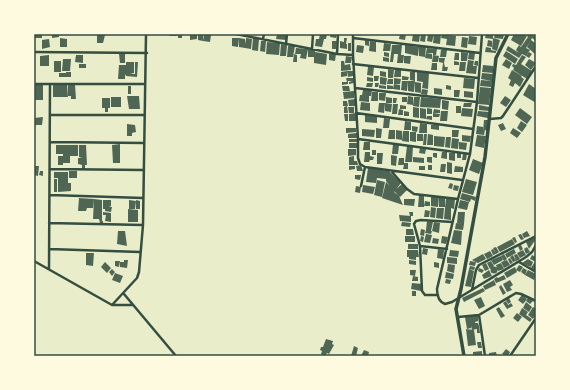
<svg xmlns="http://www.w3.org/2000/svg" width="570" height="390" font-family="Quicksand,sans-serif">
  <style>
    .building { fill: #4f6655 }
    .lines { fill: none; stroke-linecap: round; stroke-linejoin: round }
    .minor { stroke: #344e41; stroke-width: 2.5 }
    .tertiary { stroke: #344e41; stroke-width: 3.5 }
    .neatline { fill: none; stroke: #344e41; stroke-width: 1.5 }
  </style>
  <rect width="100%" height="100%" fill="#e9edc9"/>
  <!-- building -->
  <path class="building" d="M35,34h7v4h-7z
    M52,34h7v3l-7,1z
    M169,34h8v2h-8z
    M178,34h4v4h-4z
    M190,34h7v5l-7,1z
    M198,34h5v7l-5,-1z
    M204,34l7,1 -1,7 -7,-1z
    M277,34h10l-1,6 -10,-1z
    M320,34h7l-1,5h-2l-2,8 -7,-1 1,-7h3z
    M331,34h6l-1,4 -6,-1z
    M400,34h6l-1,6 -6,-1z
    M413,34h7l-1,8 -7,-1z
    M421,34h5l-1,8 -5,-1z
    M428,34h6l-2,8 -5,-1z
    M434,34h7l-1,10 -7,-1z
    M442,34l14,2 -1,10 -9,-1 1,-6 -6,-1z
    M486,34h7v5l-8,-1z
    M495,34h9l-1,5 -9,-1z
    M514,34h9l4,2 -6,10 -10,-6z
    M528,34h4l2,2 2,-2v7l-4,-3 -1,2 4,3 1,-1v13l-9,-8 3,-5 -4,6 4,2 -4,6 -4,-2 -3,4 -13,-8 2,-4 11,7 -3,-3 3,-5 2,2 7,-10 -1,-1z
    M97,35h8l-2,8h-6z
    M469,36l8,1 -1,8 -8,-1z
    M462,37l6,1 -1,10 -6,-1z
    M60,38l7,1v8h-7z
    M232,38h7l-1,9 -6,-1z
    M239,38l6,1 1,5v-6l6,1 -1,10 -12,-2z
    M253,38l6,1 -1,12 -6,-1z
    M344,38h3l-1,6h1v5l-7,-1v-7l4,1z
    M493,38l7,2 -3,11 -5,-2z
    M49,39l1,8 -8,2v-9z
    M365,40l4,1v5l-4,-1z
    M488,40l4,1v6l-5,-1z
    M261,41h5l-1,11 -5,-1z
    M332,41h5l-1,8h-4z
    M370,41l6,1v10l-7,-1z
    M267,42l13,1 -1,12 -13,-1z
    M348,43h3v8h-3z
    M384,43l7,1 -1,7h-7z
    M281,44l6,1 -1,11h-6z
    M357,45l7,1 -1,7 -7,-1z
    M392,45h10l-1,10h3l-1,8h-6l1,-9h-4l-1,8h-3z
    M405,45l14,2 -1,9 -13,-3z
    M288,46h7l-2,11h-6z
    M419,47h7l-1,10 -6,-1z
    M486,47l5,1v2l5,1v2l-11,-1z
    M296,48l12,1 -2,10 -6,-1 1,-4h-6z
    M427,48l10,1 -1,6h-3v-2h-7z
    M308,49l7,1v2l12,2 -1,11 -12,-2v-6h-6z
    M441,50h6l-1,7h-6z
    M506,51l12,8 -3,5 -12,-8z
    M384,52l5,1v4l-5,-1z
    M461,52l7,1 -1,8h-6z
    M469,52l6,1 -1,7 -6,-1z
    M529,52l3,2 -3,4 -3,-2z
    M426,53l6,1v5l-7,-1z
    M455,53h4v7h-5z
    M119,54h6v9h-5z
    M294,54l3,1v7h-4z
    M329,54h7l-1,7 -6,-1z
    M49,55v11h-9v-10z
    M76,55h7v8l-8,-1z
    M433,55l6,1 -1,6h-6z
    M522,55l4,2 -5,7 11,7 -5,8 -14,-9 1,-2 -2,-2 1,-2 3,1z
    M346,56l6,1 -1,6h-6z
    M404,56h7l-1,8 -6,-1z
    M383,57l6,1v4l-6,-1z
    M439,58h6l-1,5 1,4h3l-1,4h-5l1,-8 -4,-1z
    M63,59h8l-1,12h-8z
    M506,59l6,4 -3,6 -7,-4z
    M529,59l7,4 -5,7 -6,-5z
    M468,60l6,1 -1,5h4l-1,8 -10,-1z
    M54,61h7v11h-7z
    M341,61h3l1,5v-1l5,-1 1,6 -10,1z
    M454,61l5,1v3h-5z
    M475,61h3v5l-4,-1z
    M126,62h8v11l-4,1h5v-12h3l-1,15 -11,-1 -1,-2v5h-7l1,-14h7v5z
    M460,62h6l-1,9h-6z
    M432,63h5v7h-6z
    M79,64h7v4h-7z
    M483,65l10,1v7l-11,-1z
    M368,67h6l-1,9 -6,-1z
    M388,69l6,1 -1,8h-5z
    M395,70h6v7h-7z
    M512,70l10,6 -1,1 3,2 -4,8 -5,-4 -2,4 -4,-2 2,-5 -3,-2z
    M347,71h6v5l-5,1z
    M347,71v5l-6,1v-5z
    M380,71l6,1v5l-6,-1z
    M66,72h5v5h-12v-4h7z
    M410,72h5v9l-5,-1z
    M417,72l12,1 -1,16 -6,-1 1,-6 -6,-1z
    M482,73l11,1 -1,7 -11,-2z
    M374,76h5l-1,5h-4z
    M402,76l7,1 -1,3h-6z
    M367,77l6,1v4l-6,-1z
    M380,77l7,1 -1,7 -6,-1z
    M346,78h8v5l-5,1v-2l3,-1h-4v3l-6,1v-3h5z
    M394,78l7,1 -1,5h-6z
    M464,78l11,1 -1,10 -11,-1z
    M388,79h5v5h-6z
    M481,80l11,1 -1,6 -11,-1z
    M402,81h6l-1,10 -6,-1z
    M408,81h7l-1,11 -6,-1z
    M415,82l6,1v10l-6,-1z
    M367,83h6l-1,4h-6z
    M375,83h4l-1,4h-3z
    M67,84l1,13h-15v-12z
    M394,84l6,1v5l-7,-1z
    M529,84l7,5v14l-13,-8z
    M34,85h9v15h-9z
    M68,85h7l1,14h-5v-3h-3z
    M379,85l7,1v3l-7,-1z
    M387,85l6,1v3h-6z
    M446,85l5,1v4l-5,-1z
    M128,86h3v8h-3z
    M342,86h7l1,5h-7z
    M480,87l11,1 -2,17 -11,-1z
    M434,88l8,1v6l-8,-1z
    M422,89l6,1 -1,5 -6,-1z
    M363,90h9l-1,6h-2v6l-10,-1 1,-6h2z
    M454,90h6l-1,7h-5z
    M354,91v7l-10,1 -1,-7z
    M464,91l9,1v6l-9,-1z
    M372,92h6v9h-7z
    M379,93h7l-1,8 -6,-1z
    M127,96h12l1,13h-11z
    M408,96l5,1v8l-6,-1z
    M505,96l6,4 -5,7 -6,-4z
    M111,97h10v10h-10z
    M386,97l6,1v5h-6z
    M402,97h5v5h-5z
    M414,97h6l-1,10 -6,-1z
    M421,97l20,2 -1,9 -20,-1z
    M102,98h8v10h-2v4h-3v-4h-3z
    M393,98h4l-1,5h-3z
    M355,99v7h-6l-1,-6z
    M442,100l7,1 -1,9 -6,-1z
    M343,101h4l1,5h-5z
    M361,102l9,1v8l-10,-1z
    M379,103h6l-1,10 -6,-1z
    M385,103l7,1 -1,8 -6,-1z
    M464,103h8l-1,4h-8z
    M393,104h5l-1,10h-5z
    M400,105l6,1v3h-6z
    M479,105l10,2v4l-10,-1z
    M347,106l1,7h-4v-6z
    M456,106h5v7h-5z
    M348,107h6v6h-5z
    M413,107l6,1v10l-6,-1z
    M420,108l6,1v10l-6,-1z
    M427,108l5,1v5h-5z
    M462,108l11,1 -1,8 -11,-1z
    M520,108l12,9 -5,7 -12,-9z
    M399,109l4,1v5h-5z
    M434,109l6,1v3h-7z
    M404,111l5,1v4h-5z
    M441,111h7l-1,10h-7z
    M478,111l11,1 -1,6 -11,-2z
    M356,113v8h-7v-7z
    M433,113l7,1 -1,3h-6z
    M344,114h4v7h-3z
    M365,115l12,1v7l-12,-1z
    M427,116h5v4l-6,-1z
    M43,117l-1,8h-8v-7z
    M384,118l6,1 -1,9h-6z
    M484,120h4l-1,11 -2,-1 -1,5 -8,-1 1,-8 6,1v4z
    M405,121l6,1v8h-7z
    M521,121l6,4 -5,7 -5,-4z
    M420,123l7,1v9h-8z
    M503,123l3,6 -5,2 -3,-6z
    M127,124l8,1 1,7 -4,1v3h-5z
    M431,125h8v5l-8,-1z
    M412,126l6,1 -1,5 -5,-1z
    M346,128h10v4l-10,1z
    M376,128l6,1 -1,9h-5z
    M513,128l8,5 -4,5 -7,-5z
    M362,129l13,1 -1,7 -12,-1z
    M389,130h6v9h-7z
    M396,130l6,1v9l-6,-1z
    M452,130h7l-1,7h-6z
    M403,131h6v11l-7,-1z
    M410,132h6v10l-6,-1z
    M357,133v5h-9v-4z
    M417,134h6v7h-6z
    M424,134h3l-1,11h-3z
    M428,134l5,1v10h-6z
    M462,135l9,1 -1,6 -8,-1z
    M477,135l9,1 -2,12 -9,-2z
    M434,136l11,1 -1,10 -10,-1z
    M446,137h5l-1,11 -5,-1z
    M452,138l7,1 -1,10 -7,-1z
    M349,139h8v3h-8z
    M364,142h6v8h-7z
    M459,142l8,1 -1,7 -7,-1z
    M349,143h8v5h-8z
    M120,144v19h-7l-1,-18z
    M393,144l6,1 -1,9h-6z
    M56,145h22v11h-8v7h-7v2h-5v-9h5v-2h-7z
    M79,145h7l1,20h-2v4h-3v-4l-4,-1v-6h4l-3,-1z
    M407,146h6l-1,16h-7z
    M420,148l6,1 -1,5 -6,-1z
    M348,149h8v6l-8,1z
    M372,150h4v5h-4z
    M365,152h5v4l4,1 -1,3h-3l-1,2h-5z
    M442,152h5v7l-6,-1z
    M377,153h6l-1,11h-5z
    M433,153h4v5l-4,-1z
    M449,153h6v8l-6,-1z
    M457,153h4v5h-4z
    M463,154h4l-1,6h-4z
    M391,155l6,1 -1,10 -5,-1z
    M354,156v5h3l1,4h-9v-8z
    M413,157l11,1v5l-11,-1z
    M427,157h5v6l-5,-1z
    M399,158h5v5h4v6h-5l1,-4h-6z
    M473,159l10,4 -4,11 -10,-4z
    M447,162l5,1v11l-5,-1z
    M441,164h5l-1,8h-5z
    M361,165l2,6h-6l-1,-5z
    M428,165h4v5h-4z
    M34,166h5l-1,10 -4,-1z
    M349,166h6v3l-6,1z
    M419,166h6v4h-6z
    M455,166l8,1v5h-9z
    M368,168l21,3 12,12 -7,9 5,4 4,9 -21,-7 4,-16 4,4 -4,-5v-2l-9,-1 -1,5 -10,-1z
    M40,171h3v5l-4,-1z
    M69,171h8v7h-8z
    M54,172h14v11h3v8l-13,1v-14h-4z
    M355,175h6l-1,5 -5,-1z
    M54,179h3v13h-3z
    M466,179l11,3 -4,13 -11,-3z
    M377,180l8,2 -3,15 -8,-2z
    M450,183l3,1 -1,5 -4,-1z
    M402,184l5,6 -7,7 -6,-6z
    M363,185l12,2 -2,7 -11,-2z
    M454,185l5,1 -1,5 -5,-1z
    M356,186l5,1 -1,6 -5,-1z
    M462,193l14,4 -1,4 -4,-2 -1,3 -10,-3z
    M419,195l5,1v11h-6z
    M431,197h8l-1,10 -7,-1z
    M439,197l6,1v9h-6z
    M79,198l15,1 -1,9h-6l-1,3h-8z
    M446,198l9,1 -1,10 -3,-1v12l-7,-1 1,-11 5,1 -5,-1z
    M94,199l8,1v21h1v2h-3l-1,-4h-6z
    M404,199h11l-1,7 -10,-1z
    M103,200h8v6l-2,1h3l-1,5 -6,-1v-2h-2z
    M129,200l7,1 -1,8h-6z
    M136,200l4,1v8h-4z
    M460,200l9,2 -2,8 -9,-2z
    M425,201l5,1v4h-6z
    M431,207l5,1 -1,10 -5,-1z
    M437,208h7l-1,11 -7,-1z
    M128,209l10,1v12h-10z
    M425,210l5,1 -1,6h-5z
    M103,212l8,1v9l-6,-1 1,-6h-3z
    M409,212h4v4h-3z
    M458,212h7l-1,12 -7,-1z
    M399,215l12,1v6l-11,-1z
    M427,221l6,1 -2,9 -5,-1z
    M402,222l9,1 -1,4 -9,-1z
    M434,222l6,1 -1,10 -7,-2z
    M456,223l8,1 -1,6 -8,-1z
    M406,229h7l1,6h-8z
    M421,229l4,1 -1,6 -4,-1z
    M426,230l6,1 -1,3 -6,-1z
    M454,230l8,1 -1,14 -10,-2z
    M118,231h7l2,15 -10,-2z
    M527,231l3,5 -6,2 -2,-4z
    M426,234l6,1 -2,8 -6,-1z
    M521,234l3,5 -3,1 -3,-5z
    M405,236h10v6h-10z
    M421,236l3,1 -1,5 -3,-1z
    M442,236l6,1 -2,7 -5,-1z
    M515,237l2,5 -2,1 -3,-5z
    M535,237l1,2 -7,10 -3,-7z
    M433,238l6,1 -1,5 -6,-1z
    M512,239l3,5 -15,8 -3,-5z
    M408,244h10v5h-10z
    M521,245l2,4 -3,2 -2,-5z
    M496,247l3,5 -3,2 -3,-6z
    M527,247l3,5 -4,2 -2,-5z
    M423,248l5,1 -1,6 -5,-1z
    M438,249l6,1 -1,9 -6,-1z
    M493,249l3,5 -3,1 -2,-5z
    M514,249l2,4 -9,5 -2,-4z
    M407,250h11l1,7h-3v3l-7,-1v-2h-2z
    M450,250l9,1 -1,6 -9,-1z
    M523,250l3,5 -6,3 -3,-5z
    M490,251l3,5 -6,3 -3,-5z
    M86,253h8l-1,13 -7,-1z
    M483,254l3,5 -8,4 -6,-3z
    M504,254l3,5 -3,2 -3,-5z
    M517,254l3,5 -4,2 -2,-6z
    M513,255l3,6 -3,1 -3,-5z
    M532,255l4,2v5l-6,-3z
    M501,256l2,4 -9,5 -3,-5z
    M447,257l10,1v6l-10,-1z
    M510,258l3,5 -3,1 -2,-5z
    M528,259l5,3 -2,5 -9,-4z
    M124,260h4l-1,8 -7,-1v-5h4z
    M409,260l7,1v4l-7,-1z
    M507,260l3,5 -6,3 -3,-6z
    M115,261h5l-1,6 -4,-1z
    M470,261l6,1 -1,4 -6,-1z
    M491,261l3,5 -4,3 -3,-6z
    M105,262l6,6 -4,5 -6,-6z
    M434,262l5,1v5l-5,-1z
    M486,263l3,6 -4,2 -3,-6z
    M501,263l3,6 -6,2 -2,-6z
    M534,263l2,1v7l-5,-3z
    M448,264l7,1 -1,8 -7,-2z
    M519,265l4,2 -3,5 -4,-2z
    M470,266l5,1 -1,3 -5,-1z
    M490.5 270a3.5 3.5 0 1 1 7 0a3.5 3.5 0 1 1-7 0Z
    M515,267l2,5 -10,6 -3,-5z
    M479,268l5,2 -2,3 -4,-2z
    M523,268l4,2 -2,5 -4,-3z
    M112,269l3,3 -3,4 -3,-4z
    M469,269l5,2 -3,16 -6,-1z
    M410,270h6l-1,6 -5,-1z
    M489,270l3,6 -8,3 -2,-4z
    M528,270l8,4 -2,6 -9,-5z
    M446,272l8,2 -1,5 -8,-1z
    M115,273l8,3 -3,7 -8,-3z
    M504,275l2,4 -10,4 -2,-4 3,-2 1,1z
    M413,276l5,1v4h-6z
    M446,279l5,1 -1,4 -5,-1z
    M494,280l2,5 -11,5 -2,-4z
    M510,280l3,5 -3,2 2,3 -5,2 -4,-8z
    M412,283l10,1 -1,7 -10,-2z
    M501,285l5,8 -3,2 -4,-8z
    M483,288l2,3 -21,11 -2,-4z
    M412,291h4v5h-4z
    M522,295l5,4 -4,5 -5,-4z
    M481,297l4,9 -6,3 -5,-9z
    M509,298l2,4 -3,2 -2,-4z
    M528,298l5,3 -3,3 -4,-3z
    M506,301l2,4 3,-2 2,3 -6,3 -4,-6z
    M526,302l6,5 -3,5 -6,-4z
    M499,307l6,9 -4,2 -5,-9z
    M533,307l3,2v6l-3,4 -5,-4z
    M522,308l6,4 -2,3 6,4 -2,3 -11,-8z
    M517,313l5,4 -4,5 -5,-4z
    M478,315v6l-3,1v1h3l1,3 1,7h-3v-4l-5,1 -1,-4v2l-4,1 -2,-12z
    M466,329l8,1 2,15 -8,1z
    M326,339l7,2 -1,3 2,1 -5,9 -2,-1 -2,3 -4,-2 1,-3 -2,-1 1,-3h2z
    M477,342h4l1,6h-4z
    M354,346l4,2 -2,8h-5z
    M506,349l4,3 -2,4 -6,-2z
    M364,350l5,2 -1,4h-7z
    M482,351v5h-9v-4z
    M496,352l1,4h-8v-3z"/>
  <g class="lines">
    <!-- minor -->
    <path class="minor" d="M236,34l101,20 16,1
      M353,34v21l5,84v19l2,6 5,3 97,13
      M482,34l-5,68 -7,52 -12,45 -21,90c0,6 2,13 8,15l7,-2 74,-45 6,-5 4,-7
      M353,38l127,15
      M263,39l1,-5
      M286,44l1,-10
      M312,49l1,-15
      M34,52l113,1
      M337,54l1,-20
      M353,64l125,14
      M34,84h111
      M355,88l122,14
      M356,113l117,16
      M50,115h94
      M490,119l11,-1 2,-2 33,-50
      M358,139l112,15
      M50,142l94,1
      M50,169l93,1
      M392,172l15,17 7,5 44,5
      M361,186l4,-19
      M50,195l93,3
      M49,223l94,2
      M420,246l27,3
      M49,249l91,3
      M34,261l78,44 25,-27 2,-6 4,-47 3,-191
      M519,262l17,10
      M49,269l1,-185
      M472,290l4,-20 3,-5 57,-29
      M124,294l52,62
      M438,295h-13l-3,-4 -2,-45 -6,-22 2,-3 5,-1 31,2
      M112,305h21
      M479,315l6,41
      M458,317l21,-2 37,-22 5,1 15,7
      M510,356l26,-38"/>
    <!-- tertiary -->
    <path class="tertiary" d="M464,356l-8,-47 5,-20 24,-132 11,-99 12,-24"/>
  </g>
  <!-- border -->
  <rect width="570" height="390" fill="none" stroke="#fefae0" stroke-width="70"/>
  <rect x="35" y="35" width="500" height="320" class="neatline"/>
</svg>
